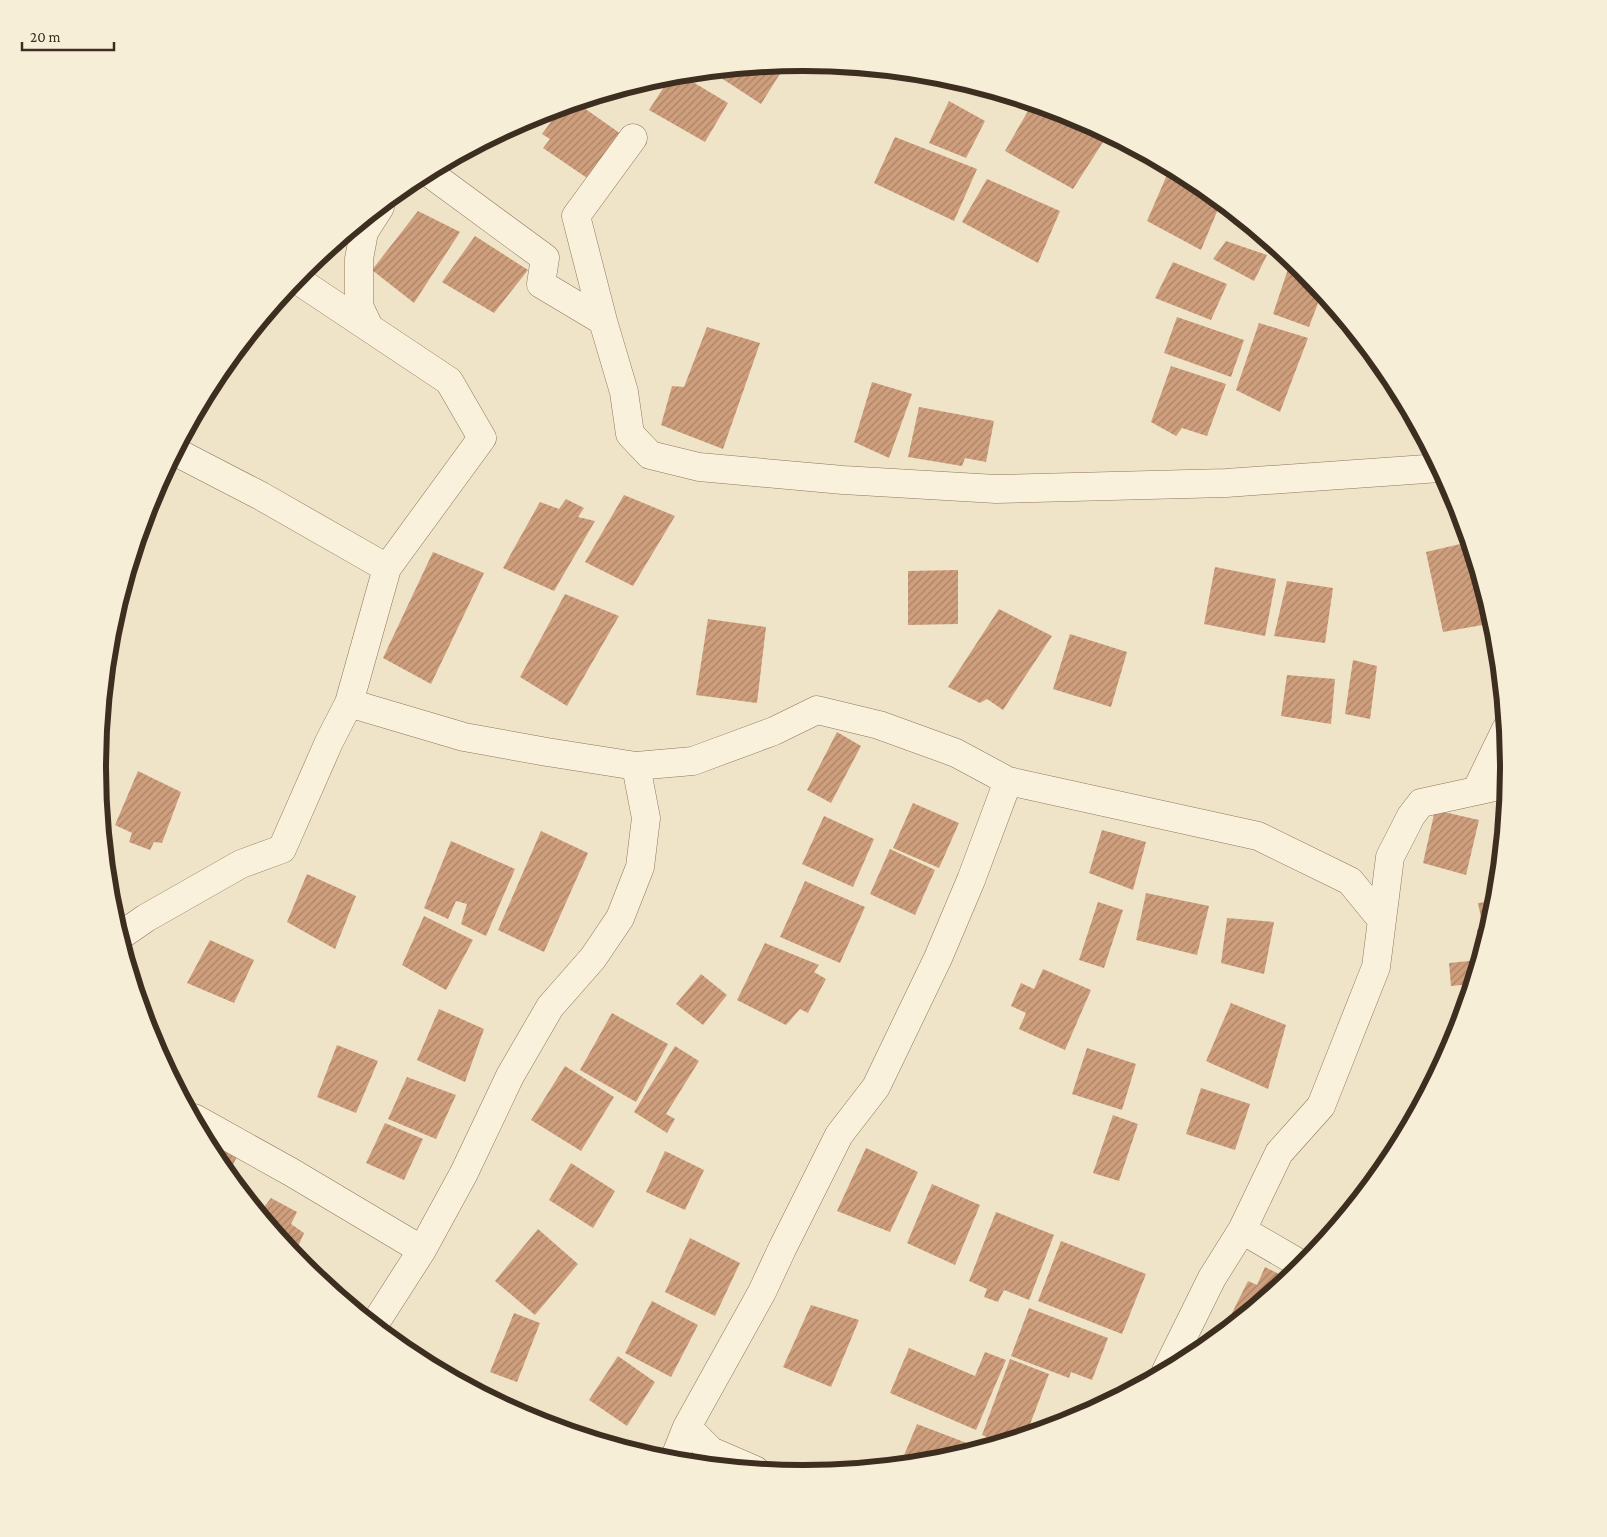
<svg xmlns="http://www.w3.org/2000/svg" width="1607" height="1537" font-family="'Crimson Pro',serif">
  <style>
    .building { fill: url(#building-hatch) }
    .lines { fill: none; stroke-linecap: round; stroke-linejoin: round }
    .minor-casing { stroke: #8d765c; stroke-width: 29 }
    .minor { stroke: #faf1dc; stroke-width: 28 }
    .rim { fill: none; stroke: #3d2e20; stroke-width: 6 }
  </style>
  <defs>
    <pattern id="building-hatch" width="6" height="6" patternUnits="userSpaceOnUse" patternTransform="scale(1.25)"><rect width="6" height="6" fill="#cf9f7d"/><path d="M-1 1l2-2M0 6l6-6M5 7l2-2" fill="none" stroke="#a98266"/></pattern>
  </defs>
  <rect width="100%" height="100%" fill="#f0e4c8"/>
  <!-- building -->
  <path class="building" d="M786,64l-25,40 -49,-32z
    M681,75l47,28 -23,39 -56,-32 22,-34z
    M949,101l36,20 -19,37 -37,-15z
    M577,103l44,31 -31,46 -47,-32 7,-9 -8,-5 19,-26z
    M1032,104l42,12 11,6 -1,3 21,14 -32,50 -68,-38z
    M895,137l82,32 -23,52 -80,-38z
    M1170,168l26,14 25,20 -20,48 -54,-29z
    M987,179l73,32 -22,52 -76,-41z
    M418,211l42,21 -46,71 -42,-33z
    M475,236l53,34 -34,43 -52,-31z
    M1226,241l41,14 -13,26 -41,-22z
    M1291,260l12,9 22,27 -4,-1 -12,32 -36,-13z
    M1173,262l54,22 -16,36 -56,-22z
    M1177,317l67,23 -13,37 -67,-24z
    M1259,323l49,15 -28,74 -44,-22z
    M707,327l53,16 -37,106 -62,-24 11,-39 12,1z
    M1171,366l55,18 -19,52 -25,-8 -6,8 -25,-14z
    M872,382l40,12 -23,64 -35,-16z
    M919,407l75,14 -8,41 -21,-4 -3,8 -54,-9z
    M624,495l51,21 -42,70 -48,-24z
    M566,499l18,9 -6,9 17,4 -41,70 -51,-23 37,-66 19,7z
    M1469,542l25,81 -51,9 -17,-80z
    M433,552l51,21 -53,111 -48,-26z
    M1215,567l61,12 -11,57 -61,-12z
    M958,570v54l-50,1v-54z
    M1287,581l46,7 -8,55 -51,-7z
    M565,594l54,22 -52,90 -47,-29z
    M999,609l53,27 -49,74 -16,-11 -7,4 -32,-16z
    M708,619l58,8 -9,76 -61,-8z
    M1070,634l57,18 -16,55 -58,-18z
    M1353,660l24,6 -7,53 -25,-5z
    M1287,675l48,4 -4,45 -50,-8z
    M837,732l24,14 -30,57 -24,-13z
    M138,771l43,21 -19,51 -8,-1 -4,8 -21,-8 3,-9 -17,-8z
    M913,803l46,20 -20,45 -46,-20z
    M1435,810l44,10 -13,55 -43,-12z
    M824,816l50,23 -21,48 -51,-23z
    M1102,830l44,12 -13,48 -44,-17z
    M541,831l47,22 -44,99 -46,-22z
    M451,841l64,28 -29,67 -25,-12 6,-20 -11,-3 -8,18 -24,-11z
    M890,849l45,21 -20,45 -45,-21z
    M307,874l49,22 -21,53 -48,-27z
    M805,881l60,26 -25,56 -60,-26z
    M1146,893l63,13 -12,49 -61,-15z
    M1496,901l-15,53h-2l-2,-24 6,-2 -5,-25z
    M1098,902l25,8 -19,58 -25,-8z
    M424,916l49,24 -27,50 -44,-25z
    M1227,918l47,4 -10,52 -43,-11z
    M210,940l44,20 -20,43 -47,-20z
    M765,943l54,22 -5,7 12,7 -18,34 -8,-4 -14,16 -49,-25z
    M1479,960l-7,24 -21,2 -2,-23z
    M1043,969l48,21 -26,60 -46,-21 7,-16 -15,-7 10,-23 13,6z
    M701,974l26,21 -24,30 -27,-21z
    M1231,1003l55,22 -18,64 -62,-28z
    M439,1009l45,20 -19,53 -48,-22z
    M612,1013l56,31 -32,58 -56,-32z
    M337,1045l41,16 -22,52 -39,-16z
    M675,1046l24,15 -33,53 9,5 -8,14 -33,-21z
    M1087,1048l49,16 -14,46 -50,-16z
    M565,1066l49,31 -33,54 -50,-31z
    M407,1077l49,18 -20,44 -48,-20z
    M1201,1088l49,16 -15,46 -49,-16z
    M1113,1115l25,9 -19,57 -26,-8z
    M385,1123l38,16 -19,41 -38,-17z
    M203,1136l36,17 -11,21 -12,-14z
    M866,1148l52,24 -28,60 -53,-21z
    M665,1151l39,19 -19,40 -39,-18z
    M571,1163l44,28 -22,37 -44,-28z
    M932,1184l48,21 -25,60 -48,-22z
    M271,1198l26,14 -6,12 13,9 -10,23 -40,-50 8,4z
    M996,1212l58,23 -25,65 -25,-10 -6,12 -14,-5 3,-8 -18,-8z
    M538,1229l40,35 -43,51 -40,-34z
    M690,1238l50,25 -25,53 -50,-24z
    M1061,1241l85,33 -24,60 -84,-33z
    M1265,1267l24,12 -47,38 -10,-4 16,-32 9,4z
    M652,1301l46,24 -27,52 -46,-24z
    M811,1305l48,15 -28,67 -48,-20z
    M1029,1308l79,30 -16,42 -21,-8 -2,6 -58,-22z
    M514,1313l26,10 -23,59 -27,-10z
    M909,1348l66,28 10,-24 21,8 -30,70 -86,-37z
    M618,1356l37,26 -28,44 -38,-26z
    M1010,1359l39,15 -23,61 -25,8 -19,-8z
    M917,1424l55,21 -3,7 -28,9 -41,4z"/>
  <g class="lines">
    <!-- minor casing -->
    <g class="minor-casing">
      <path id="minor" d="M633,138l-57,78 27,105 21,71 6,42 20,21 49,12 144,13 153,9 230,-6 214,-15
        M428,172l117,86 -4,26 62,37
        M296,279l153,102 33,57 -95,130
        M369,327l-10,-21v-47l5,-27 16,-25
        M176,452l85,44 126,72 -38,135
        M1008,781l250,55 92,45 32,39
        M1476,791l30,-62
        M120,936l26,-18 95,-54 41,-15 47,-107 20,-39 115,34 83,15 89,14 57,-5 81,-30 43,-21 62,15 77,28 52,28 -37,99 -33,78 -62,129 -37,48 -57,114 -20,43 -75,135 24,24 44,19
        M194,1118l97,54 131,78
        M1242,1230l62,36
        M374,1325l48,-75 42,-77 46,-97 40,-69 43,-49 27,-40 20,-51 6,-49 -10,-52
        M1166,1371l46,-93 30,-48 37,-77 42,-47 55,-139 14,-110 21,-41 10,-13 87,-19
        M673,1462l14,-35"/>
    </g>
    <!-- minor -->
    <use href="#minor" class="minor"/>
  </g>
  <!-- crop -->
  <path d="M0 0H1607V1537H0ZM106 768a697 697 0 1 1 1394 0a697 697 0 1 1-1394 0Z" fill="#f7eed8" fill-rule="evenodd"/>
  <path class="rim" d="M106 768a697 697 0 1 1 1394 0a697 697 0 1 1-1394 0Z"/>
  <!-- scale -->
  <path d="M22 42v8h92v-8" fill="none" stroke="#3d2e20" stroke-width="2.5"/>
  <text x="30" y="42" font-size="15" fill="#3d2e20" stroke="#f7eed8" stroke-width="4" paint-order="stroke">20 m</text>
</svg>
